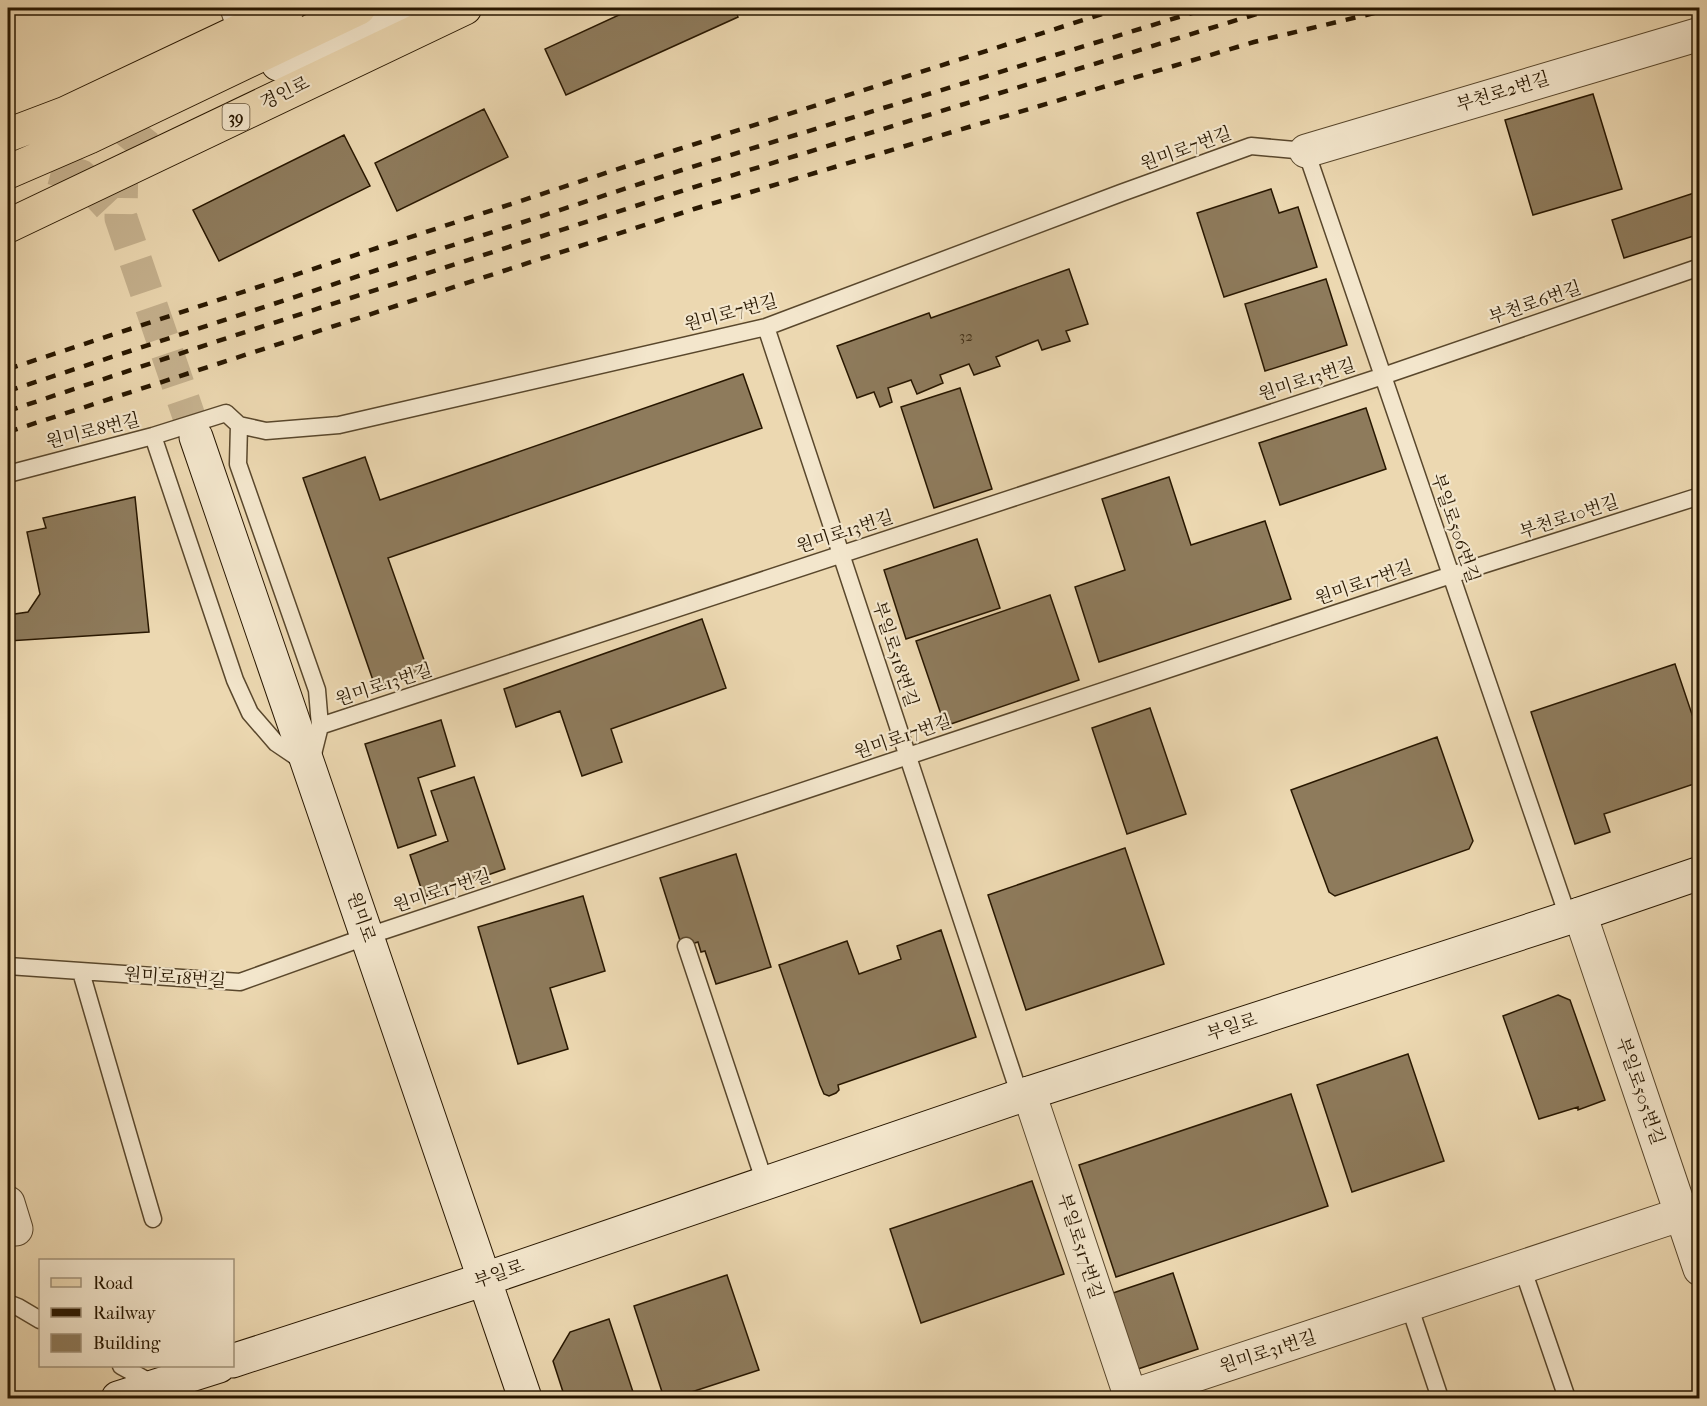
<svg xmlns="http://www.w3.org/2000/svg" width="1707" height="1406" font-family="'IM FELL French Canon','Noto Serif KR',serif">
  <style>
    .building { fill: #8e7b5c; stroke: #281700; stroke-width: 1.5 }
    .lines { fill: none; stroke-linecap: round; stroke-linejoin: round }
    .secondary-tunnel { stroke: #c5b18e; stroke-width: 33; stroke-dasharray: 33 16; stroke-linecap: butt }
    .lane-casing { stroke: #59472c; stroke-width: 19 }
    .street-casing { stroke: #59472c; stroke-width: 35 }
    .secondary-casing { stroke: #281700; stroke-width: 35 }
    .primary-casing { stroke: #281700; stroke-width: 35 }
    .lane { stroke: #f3e6cc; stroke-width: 16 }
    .street { stroke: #f3e6cc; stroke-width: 33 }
    .secondary { stroke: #f3e6cc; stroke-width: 33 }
    .primary { stroke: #ecd8b1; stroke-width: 33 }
    .rail { stroke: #281700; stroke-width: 4.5; stroke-dasharray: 10 10; stroke-linecap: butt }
    .labels { text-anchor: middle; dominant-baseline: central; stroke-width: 4.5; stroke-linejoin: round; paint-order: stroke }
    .number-label { font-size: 15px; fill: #423017 }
    .shield { fill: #f3e6cc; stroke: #65553d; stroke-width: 1.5 }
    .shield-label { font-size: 16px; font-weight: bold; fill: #281700 }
    .street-label { font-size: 18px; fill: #281700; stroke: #f3e6cc }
  </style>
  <rect width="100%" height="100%" fill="#ecd8b1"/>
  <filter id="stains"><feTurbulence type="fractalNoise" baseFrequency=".00333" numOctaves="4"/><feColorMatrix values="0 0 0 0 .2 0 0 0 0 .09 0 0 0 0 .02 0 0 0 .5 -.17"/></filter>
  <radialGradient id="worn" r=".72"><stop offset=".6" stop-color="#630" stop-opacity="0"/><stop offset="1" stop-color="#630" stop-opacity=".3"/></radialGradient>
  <!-- building -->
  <path class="building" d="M634,8h100l4,9 -172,78 -21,-46z
    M1593,94l29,95 -89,26 -28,-95z
    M484,109l24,48 -111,54 -22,-48z
    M344,135l26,51 -151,75 -26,-51z
    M1271,189l8,24 19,-6 19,60 -93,30 -27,-84z
    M1700,191v43l-76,24 -12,-38z
    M1069,269l19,55 -22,7 4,10 -28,9 -4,-10 -42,17 4,9 -26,9 -5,-11 -29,11 3,8 -26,11 -6,-14 -23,8 4,14 -12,5 -6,-15 -17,6 -20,-52 92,-33 2,5z
    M1326,279l21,66 -82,26 -20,-67z
    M743,374l19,54 -374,130 40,113 -52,18 -73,-211 62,-21 15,43z
    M960,388l32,101 -58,19 -33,-101z
    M1366,408l20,61 -106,36 -21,-62z
    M1169,477l22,68 74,-24 26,78 -192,63 -24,-75 50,-17 -23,-71z
    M135,497l14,135 -141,9v-26l20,-3 12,-18 -13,-62 19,-4 -3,-10z
    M977,539l23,69 -94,31 -22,-69z
    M1050,595l29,85 -134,46 -29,-85z
    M702,619l24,69 -115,41 11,33 -40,14 -22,-65 -44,16 -12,-38z
    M1675,664l25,74v44l-96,32 6,18 -35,12 -44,-132z
    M1150,708l36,106 -59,20 -35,-106z
    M441,720l14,46 -37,12 18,57 -38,13 -33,-104z
    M1437,737l36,104 -4,8 -134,47 -6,-4 -38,-102z
    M474,777l31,92 -81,28 -14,-42 38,-14 -17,-50z
    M1125,848l39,116 -138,46 -38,-115z
    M736,854l35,113 -55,17 -11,-33 -4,1 -3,-10 -16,5 -22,-69z
    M583,896l22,75 -55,17 18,61 -50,15 -40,-137z
    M941,930l35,107 -138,48 1,5 -3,3 -7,3 -5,-2 -4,-9 -41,-120 68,-24 12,33 42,-15 -4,-13z
    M1558,995l12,5 35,100 -27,10v-3l-39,12 -36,-103z
    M1408,1054l36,107 -92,31 -35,-107z
    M1291,1094l37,112 -212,71 -37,-112z
    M1032,1181l32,93 -143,49 -31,-94z
    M1173,1273l25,76 -63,21 -25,-76z
    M727,1275l32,95 -86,28h-9l-30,-92z
    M609,1319l26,79h-70l-12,-37 17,-29z"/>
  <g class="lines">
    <!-- secondary-tunnel -->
    <path class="secondary-tunnel" d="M145,124l-23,29 -1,65 75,219
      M52,168l29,8 28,30"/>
    <!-- lane casing -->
    <g class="lane-casing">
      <path id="lane" d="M766,327l254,769
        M153,436l82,244 15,33 26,30 34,23 10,-40 -3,-36 -79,-226 1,-39
        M8,474l145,-38 73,-23 13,12 27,6 73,-6 427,-98 355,-134 130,-47 55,5 262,766
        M320,726l1063,-350 317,-109
        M686,946l79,237
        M8,966l232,16 128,-46 1083,-361 249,-79
        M81,972l72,247
        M1522,1267l45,131
        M8,1303l10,4 22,13
        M1409,1305l31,93
        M121,1366l36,20"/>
    </g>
    <!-- street casing -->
    <g class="street-casing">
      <path id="street" d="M237,8l7,20
        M1306,151l394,-117
        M1580,914l120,355
        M1029,1093l102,305
        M8,1203l8,26
        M1126,1398l574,-190"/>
    </g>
    <!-- secondary casing -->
    <g class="secondary-casing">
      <path id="secondary" d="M278,64l124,-56
        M196,437l329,961
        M232,1361l253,-82 544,-186 551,-179 120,-41
        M118,1398l101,-32"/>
    </g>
    <!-- primary casing -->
    <g class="primary-casing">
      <path id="primary" d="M8,135l58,-22 222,-105
        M8,172l81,-35 270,-129
        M8,226l457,-218"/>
    </g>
    <!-- lane -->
    <use href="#lane" class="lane"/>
    <!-- street -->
    <use href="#street" class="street"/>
    <!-- secondary -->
    <use href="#secondary" class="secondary"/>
    <!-- primary -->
    <use href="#primary" class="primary"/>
    <!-- rail -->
    <path class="rail" d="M8,369l668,-219 445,-142
      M8,391l674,-221 526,-162
      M8,411l222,-74 458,-148 588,-181
      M8,432l686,-223 560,-167 141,-34"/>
  </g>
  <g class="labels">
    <!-- number labels -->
    <g class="number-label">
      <text x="966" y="336">32</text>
    </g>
    <!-- shield labels -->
    <rect class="shield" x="222.5" y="104" width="27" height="26" rx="4.5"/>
    <g class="shield-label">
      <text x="236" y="117">39</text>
    </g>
    <!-- street labels -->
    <g class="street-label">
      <text transform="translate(1503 92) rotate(-17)">부천로2번길</text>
      <text transform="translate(285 93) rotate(-26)">경인로</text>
      <text transform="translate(1186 149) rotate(-20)">원미로7번길</text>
      <text transform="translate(1535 303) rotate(-19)">부천로6번길</text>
      <text transform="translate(731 313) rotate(-15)">원미로7번길</text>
      <text transform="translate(1307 380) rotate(-18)">원미로13번길</text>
      <text transform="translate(93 431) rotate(-14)">원미로8번길</text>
      <text transform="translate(1569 517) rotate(-18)">부천로10번길</text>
      <text transform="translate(1455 528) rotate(71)">부일로506번길</text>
      <text transform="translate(845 532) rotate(-18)">원미로13번길</text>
      <text transform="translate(1364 583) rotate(-19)">원미로17번길</text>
      <text transform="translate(895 654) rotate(72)">부일로518번길</text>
      <text transform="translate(384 685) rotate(-18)">원미로13번길</text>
      <text transform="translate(903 737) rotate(-19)">원미로17번길</text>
      <text transform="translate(442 891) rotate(-18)">원미로17번길</text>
      <text transform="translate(361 917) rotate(71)">원미로</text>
      <text transform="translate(175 978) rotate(4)">원미로18번길</text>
      <text transform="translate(1232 1027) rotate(-18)">부일로</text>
      <text transform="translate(1640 1091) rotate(71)">부일로505번길</text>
      <text transform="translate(1080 1246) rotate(72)">부일로517번길</text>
      <text transform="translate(499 1274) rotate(-19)">부일로</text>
      <text transform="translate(1268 1352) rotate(-18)">원미로31번길</text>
    </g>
  </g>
  <!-- margin -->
  <rect width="1707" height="1406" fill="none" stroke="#ecd8b1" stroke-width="30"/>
  <rect x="9" y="9" width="1689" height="1388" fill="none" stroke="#281700" stroke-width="3"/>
  <rect x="15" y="15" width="1677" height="1376" fill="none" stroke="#281700" stroke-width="1.5"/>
  <!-- legend -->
  <rect x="39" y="1259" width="195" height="108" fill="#f3e6cc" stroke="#a2937a" stroke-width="1.5"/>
  <rect x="51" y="1278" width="30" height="9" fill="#ecd8b1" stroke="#a2937a" stroke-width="1.5"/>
  <text x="93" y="1289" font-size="18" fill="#281700">Road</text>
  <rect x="51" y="1308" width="30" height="9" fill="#281700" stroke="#a2937a" stroke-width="1.5"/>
  <text x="93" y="1319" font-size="18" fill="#281700">Railway</text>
  <rect x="51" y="1334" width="30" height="18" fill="#8e7b5c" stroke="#a2937a" stroke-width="1.5"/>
  <text x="93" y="1349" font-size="18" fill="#281700">Building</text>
  <rect width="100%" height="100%" filter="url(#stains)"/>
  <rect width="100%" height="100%" fill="url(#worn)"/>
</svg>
